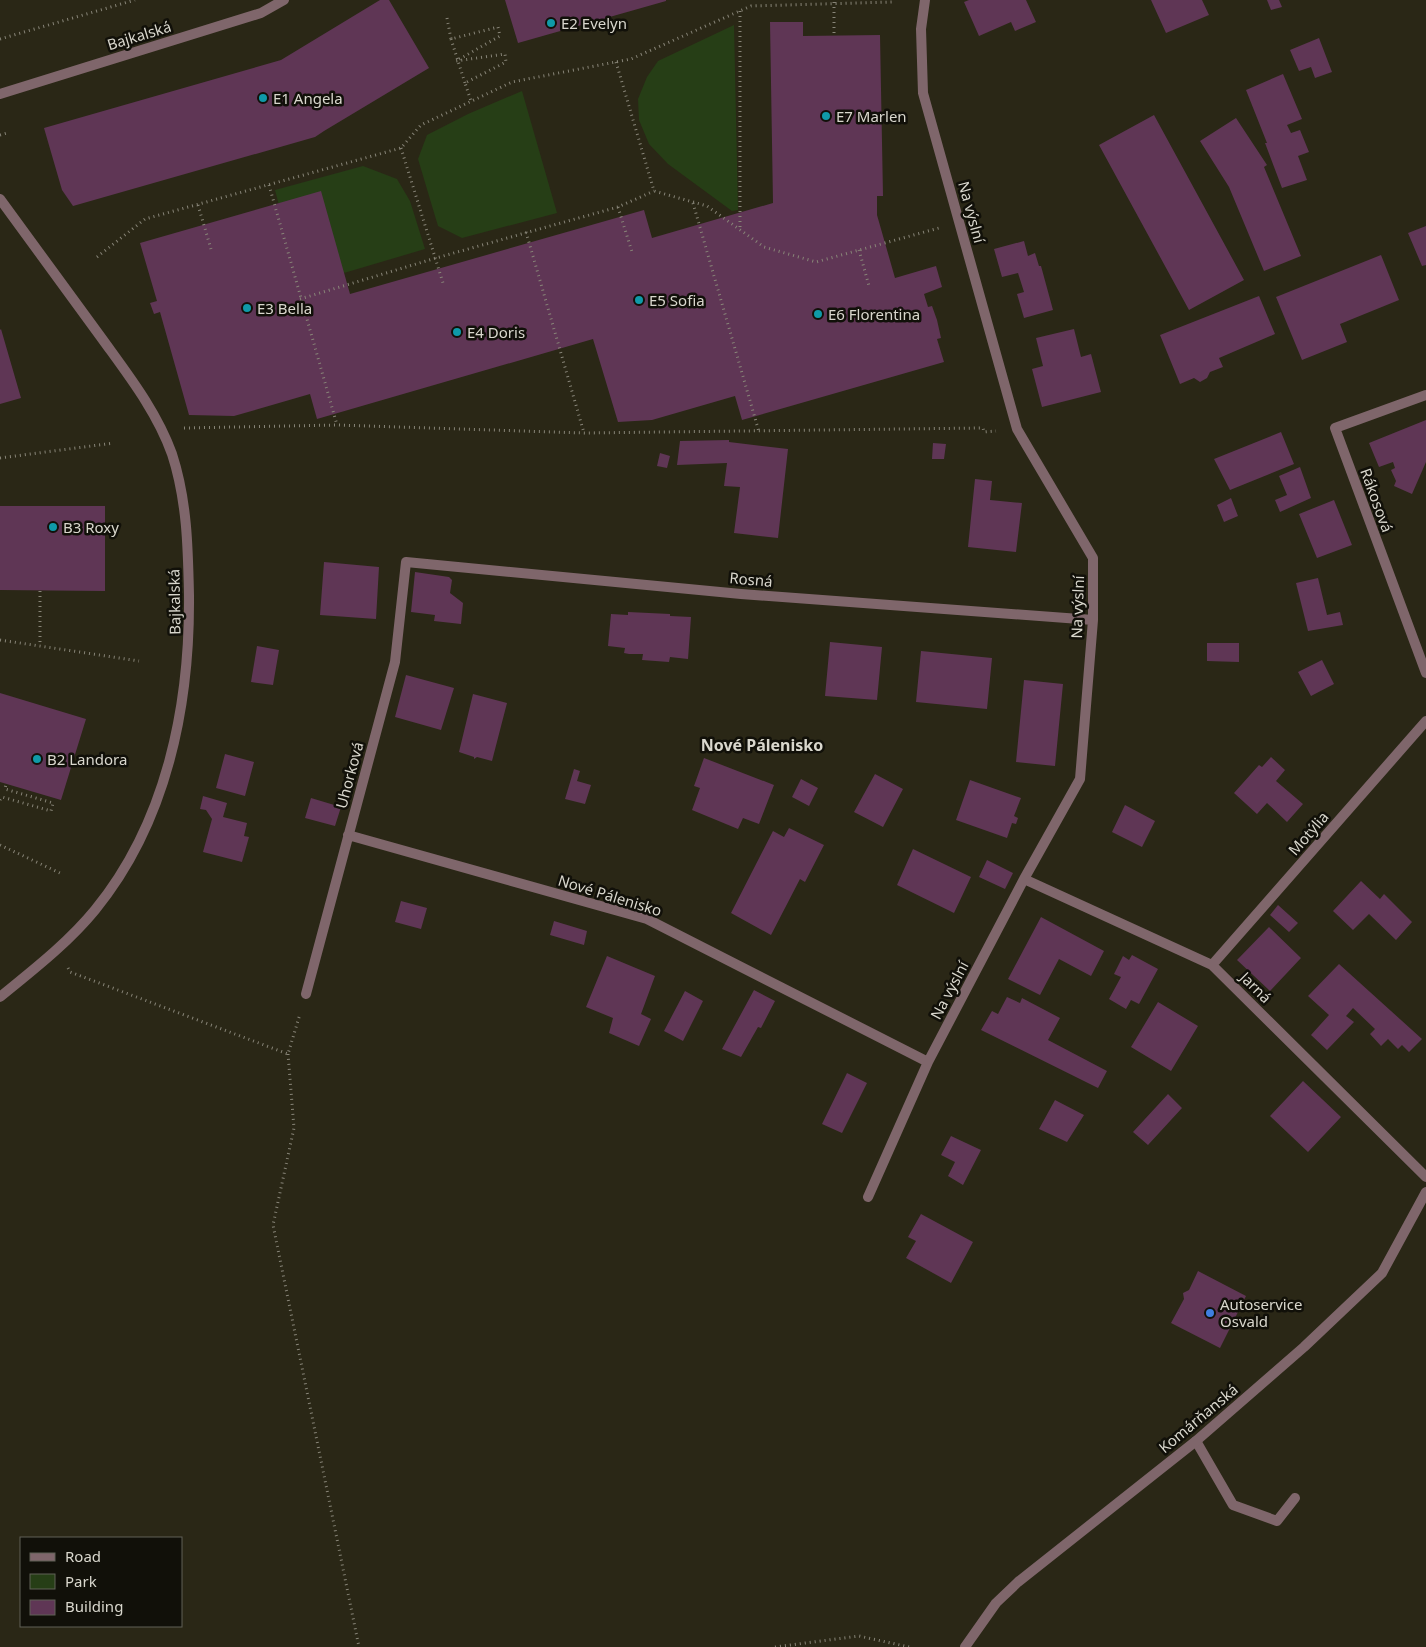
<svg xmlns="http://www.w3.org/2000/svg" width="1426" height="1647" font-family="'Noto Sans',sans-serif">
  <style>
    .green { fill: #263e16 }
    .building { fill: #5f3655 }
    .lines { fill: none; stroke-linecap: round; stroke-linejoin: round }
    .path { stroke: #888578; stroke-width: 3; stroke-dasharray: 1 4; stroke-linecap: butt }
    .lane { stroke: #7f666b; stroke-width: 10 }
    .street { stroke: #7f666b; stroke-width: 10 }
    .culture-dot { fill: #0f9aa8; stroke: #111009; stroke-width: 2 }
    .shop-dot { fill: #3f7fe0; stroke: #111009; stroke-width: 2 }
    .labels { text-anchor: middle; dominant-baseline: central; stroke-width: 5; stroke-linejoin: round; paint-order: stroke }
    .poi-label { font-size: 15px; fill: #d9d7cd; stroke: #111009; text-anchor: start }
    .street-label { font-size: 15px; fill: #d9d7cd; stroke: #111009 }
    .neighbourhood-label { font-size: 16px; font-weight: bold; fill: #d9d7cd; stroke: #111009 }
  </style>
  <rect width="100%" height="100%" fill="#2a2716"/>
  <!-- green -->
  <path class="green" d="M734,25l4,185 -6,1 -64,-47 -19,-20 -10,-24 -1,-21 9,-22 11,-16z
    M522,91l35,122 -95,25 -24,-12 -20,-67 9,-24 41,-21z
    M363,166l34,13 13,22 15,48 -125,37 -25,-96z"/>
  <!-- building -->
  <path class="building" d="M380,0h9l40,68 -105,63 -9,6 -242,69 -11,-16 -18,-62 237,-68z
    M505,0h161v1l-148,42z
    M969,0h57l10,22 -21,9 -4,-9 -32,14 -15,-34z
    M1151,0h51l7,15 -43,18z
    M1267,0h12l3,7 -11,3z
    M770,22h33v14l77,-1 3,161h-6v19l18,63 41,-12 6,21 -18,7 4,13 4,-1 5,14 4,18 -4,1 7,23 -202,58 -7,-24 -83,24 -34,2 -25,-83 -276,80 -7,-25 -76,22 -45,-1 -29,-103 -6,2 -4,-11 7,-2 -17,-58 181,-52 29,103 294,-84 8,28 121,-35z
    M1319,38l13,34 -17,6 -4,-11 -12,4 -9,-21z
    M1283,74l19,45 -15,6 4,8 9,-3 9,22 -11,4 9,24 -25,8 -17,-45h2l-21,-53z
    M1154,115l90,165 -55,30 -90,-165z
    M1236,118l31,47 -3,2 37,89 -37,15 -35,-84 -29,-46z
    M1426,226v39l-4,1 -14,-33z
    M1024,241l4,15 7,-3 4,13h2l12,44 -29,8 -7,-24 7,-2 -6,-19 -16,4 -8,-28z
    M1381,255l18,45 -59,24 7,18 -45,18 -26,-63z
    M1259,296l16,38 -56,24 4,9 -13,5 -3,6 -7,4 -6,-4 -14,6 -20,-49z
    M1,329l20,69 -21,6v-74z
    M1074,329l7,28 10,-3 10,38 -59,15 -10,-38 11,-3 -7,-28z
    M1426,420v42l-14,32 -18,-8 2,-5 -5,-11 4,-2 -2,-6 -14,5 -10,-24z
    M1281,432l13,32 -64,26 -16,-31z
    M729,440v2l59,7 -10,89 -44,-5 6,-46 -16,-1 3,-23 -50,2 3,-24z
    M933,443l13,1 -2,15h-12z
    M660,453l10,3 -3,12 -10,-2z
    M1300,467l11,31 -31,14 -5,-12 12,-5 -8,-19z
    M975,479l17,2 -2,19 32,3 -6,49 -48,-5z
    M1231,498l7,18 -14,6 -7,-17z
    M1334,500l18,45 -35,13 -18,-44z
    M0,506h105v85l-105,-1z
    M324,562l55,5 -3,52 -56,-4z
    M415,572l34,5 3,3 -2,13 13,10 -2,21 -27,-3 1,-6 -24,-3z
    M1318,578l9,37 13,-3 3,13 -35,6 -12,-48z
    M628,612l42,2v2l21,1 -3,42 -18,-2 -1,5 -27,-2 1,-6h-14l-5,-1 1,-5 -17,-2 3,-32 17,1z
    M830,642l52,5 -5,53 -52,-4z
    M1207,643h32v19l-32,-1z
    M257,646l22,4 -6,35 -22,-3z
    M921,651l71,7 -5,51 -71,-7z
    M1322,660l12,24 -23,12 -13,-24z
    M406,675l48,13 -13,42 -46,-13z
    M1024,680l39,4 -8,82 -39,-4z
    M0,693l86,26 -25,81 -61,-18z
    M473,694l34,9 -15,58 -15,-4 -3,2v-2l-15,-5z
    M225,754l29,8 -9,34 -29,-8z
    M1271,757l14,13 -9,11 27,23 -16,18 -20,-19 -10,11 -23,-21 25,-28 3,2z
    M704,758l70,27 -15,39 -16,-6 -5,11 -46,-19 8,-22 -6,-2z
    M574,769l6,2 -3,10 14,4 -6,19 -20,-5z
    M875,774l28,15 -20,38 -29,-15z
    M801,779l17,9 -9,18 -17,-9z
    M970,780l51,18 -7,18 4,2 -2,6 -4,-1 -5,15 -51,-18z
    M203,796l24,7 -4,14 24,6 -3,13 5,1 -7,25 -39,-10 9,-33 -6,-9 -6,-1z
    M311,798l30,9 -6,19 -30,-8z
    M1125,805l30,16 -13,26 -30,-15z
    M789,828l35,17 -19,37 -5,-3 -29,56 -40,-22 42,-82 11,6z
    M913,849l58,28 -17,36 -57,-28z
    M987,860l26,13 -8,16 -26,-12z
    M1361,881l19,18 4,-5 28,28 -16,18 -27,-26 -16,16 -20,-19z
    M401,901l26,7 -6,21 -26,-7z
    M1278,905l20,18 -9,9 -19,-17z
    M1041,917l63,34 -13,25 -32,-17 -19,36 -32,-16z
    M554,921l33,10 -3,14 -34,-10z
    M1269,927l32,31 -31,33 -33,-31z
    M1132,955l26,14 -19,35 -8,-4 -5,9 -17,-10 12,-22 -7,-3 9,-18 6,4z
    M607,956l48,20 -14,38 10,5 -12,27 -30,-13 4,-15 -27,-11z
    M1339,964l83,75 -13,13 -7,-7 -4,4 -10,-10 -7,7 -11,-12 5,-5 -22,-21 -7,8 8,6 -27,28 -16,-15 18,-20 -21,-19z
    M754,990l21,11 -14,27 -3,-1 -17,30 -19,-8z
    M685,991l18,10 -20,40 -19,-10z
    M1007,997l13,6 2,-5 38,20 -12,22 59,31 -9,17 -117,-58 11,-19 6,3z
    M1158,1002l40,24 -27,45 -40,-24z
    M847,1073l20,10 -25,50 -20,-9z
    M1303,1081l38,36 -33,35 -38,-36z
    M1168,1094l14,14 -34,37 -15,-13z
    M1055,1100l29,15 -17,27 -28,-13z
    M951,1136l30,14 -18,35 -15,-9 7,-14 -14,-7z
    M921,1214l52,28 -22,41 -45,-25 10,-17 -8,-4z
    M1198,1271l48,25 -26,52 -49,-25 13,-24 -1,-6 6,-3z"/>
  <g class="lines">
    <!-- path -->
    <path class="path" d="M834,2v33
      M740,11v219
      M447,18l4,21 47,-12 2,9 -44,25 49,-7 1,8 -41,21 6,18
      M0,39l135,-39
      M451,39l14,44
      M616,62l38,129 53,15 57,41 52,15 123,-34
      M0,135l7,-2
      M401,148l42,135
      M269,185l68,240
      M693,203l66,229
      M198,205l13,44
      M618,207l14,45
      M526,232l58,201
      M859,250l10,36
      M97,257l48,-38 256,-71 20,-23 91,-43 119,-23 120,-53 141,-4
      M300,299l136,-41 182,-51 36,-16
      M184,428l153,-3 247,8 399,-5 1,4 12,-1
      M0,458l114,-15
      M40,591v55
      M0,640l139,21
      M0,800l2,-3 49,14 2,-8 -48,-14 1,-5
      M0,845l62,29
      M68,968l2,4 218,82 12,-40
      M288,1054l6,74 -21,97 86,422
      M775,1647l84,-11 50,11"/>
    <!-- lane -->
    <path class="lane" d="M1196,1441l37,64 44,16 18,-23"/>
    <!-- street -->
    <path class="street" d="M0,94l261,-81 23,-13
      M0,199c34,47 69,94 103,141 26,36 54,72 69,114 15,46 16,93 17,141 1,110 -22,227 -94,315 -27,33 -62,60 -95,87
      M1426,395l-91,33 91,245
      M348,835l299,84 281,143
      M1024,879l188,86 214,212
      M1212,965l214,-244
      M306,994l89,-332 11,-100 335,32 352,26
      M868,1197l60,-135 96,-183 56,-100 13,-159v-62l-76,-129 -94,-336 -2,-64 4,-29
      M965,1647l31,-44 22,-21 178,-141 108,-94 78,-74 44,-81"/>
  </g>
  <!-- markers -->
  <g class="culture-dot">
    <circle cx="551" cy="23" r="5"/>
    <circle cx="263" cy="98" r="5"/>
    <circle cx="826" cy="116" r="5"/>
    <circle cx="639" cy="300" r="5"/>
    <circle cx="247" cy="308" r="5"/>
    <circle cx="818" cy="314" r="5"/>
    <circle cx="457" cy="332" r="5"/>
    <circle cx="53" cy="527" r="5"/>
    <circle cx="37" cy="759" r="5"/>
  </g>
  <circle class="shop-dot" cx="1210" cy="1313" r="5"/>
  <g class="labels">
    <!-- poi labels -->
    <g class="poi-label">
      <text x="561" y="23">E2 Evelyn</text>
      <text x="273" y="98">E1 Angela</text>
      <text x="836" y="116">E7 Marlen</text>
      <text x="649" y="300">E5 Sofia</text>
      <text x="257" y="308">E3 Bella</text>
      <text x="828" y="314">E6 Florentina</text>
      <text x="467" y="332">E4 Doris</text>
      <text x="63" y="527">B3 Roxy</text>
      <text x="47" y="759">B2 Landora</text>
      <text x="1220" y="1304">Autoservice<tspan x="1220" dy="17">Osvald</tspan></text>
    </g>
    <!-- street labels -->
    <g class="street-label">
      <text transform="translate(139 35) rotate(-17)">Bajkalská</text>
      <text transform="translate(972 212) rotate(75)">Na výslní</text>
      <text transform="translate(1377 500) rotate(70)">Rákosová</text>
      <text transform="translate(751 579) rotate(5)">Rosná</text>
      <text transform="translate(174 602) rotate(-91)">Bajkalská</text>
      <text transform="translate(1077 607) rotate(-88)">Na výslní</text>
      <text transform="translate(349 775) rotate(-75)">Uhorková</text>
      <text transform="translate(1308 833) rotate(-49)">Motýlia</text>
      <text transform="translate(610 895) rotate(17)">Nové Pálenisko</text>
      <text transform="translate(1256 987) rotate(45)">Jarná</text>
      <text transform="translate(949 990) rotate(-62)">Na výslní</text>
      <text transform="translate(1198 1418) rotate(-40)">Komárňanská</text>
    </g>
    <!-- neighbourhood labels -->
    <g class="neighbourhood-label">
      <text x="762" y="745">Nové Pálenisko</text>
    </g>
  </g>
  <!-- legend -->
  <rect x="20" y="1537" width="162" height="90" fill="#111009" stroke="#616057"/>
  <rect x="30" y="1553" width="25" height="8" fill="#7f666b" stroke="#616057"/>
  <text x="65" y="1562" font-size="15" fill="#d9d7cd">Road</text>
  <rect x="30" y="1574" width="25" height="15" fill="#263e16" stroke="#616057"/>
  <text x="65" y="1587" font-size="15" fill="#d9d7cd">Park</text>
  <rect x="30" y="1600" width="25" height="15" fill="#5f3655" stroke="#616057"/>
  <text x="65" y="1612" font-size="15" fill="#d9d7cd">Building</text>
</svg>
